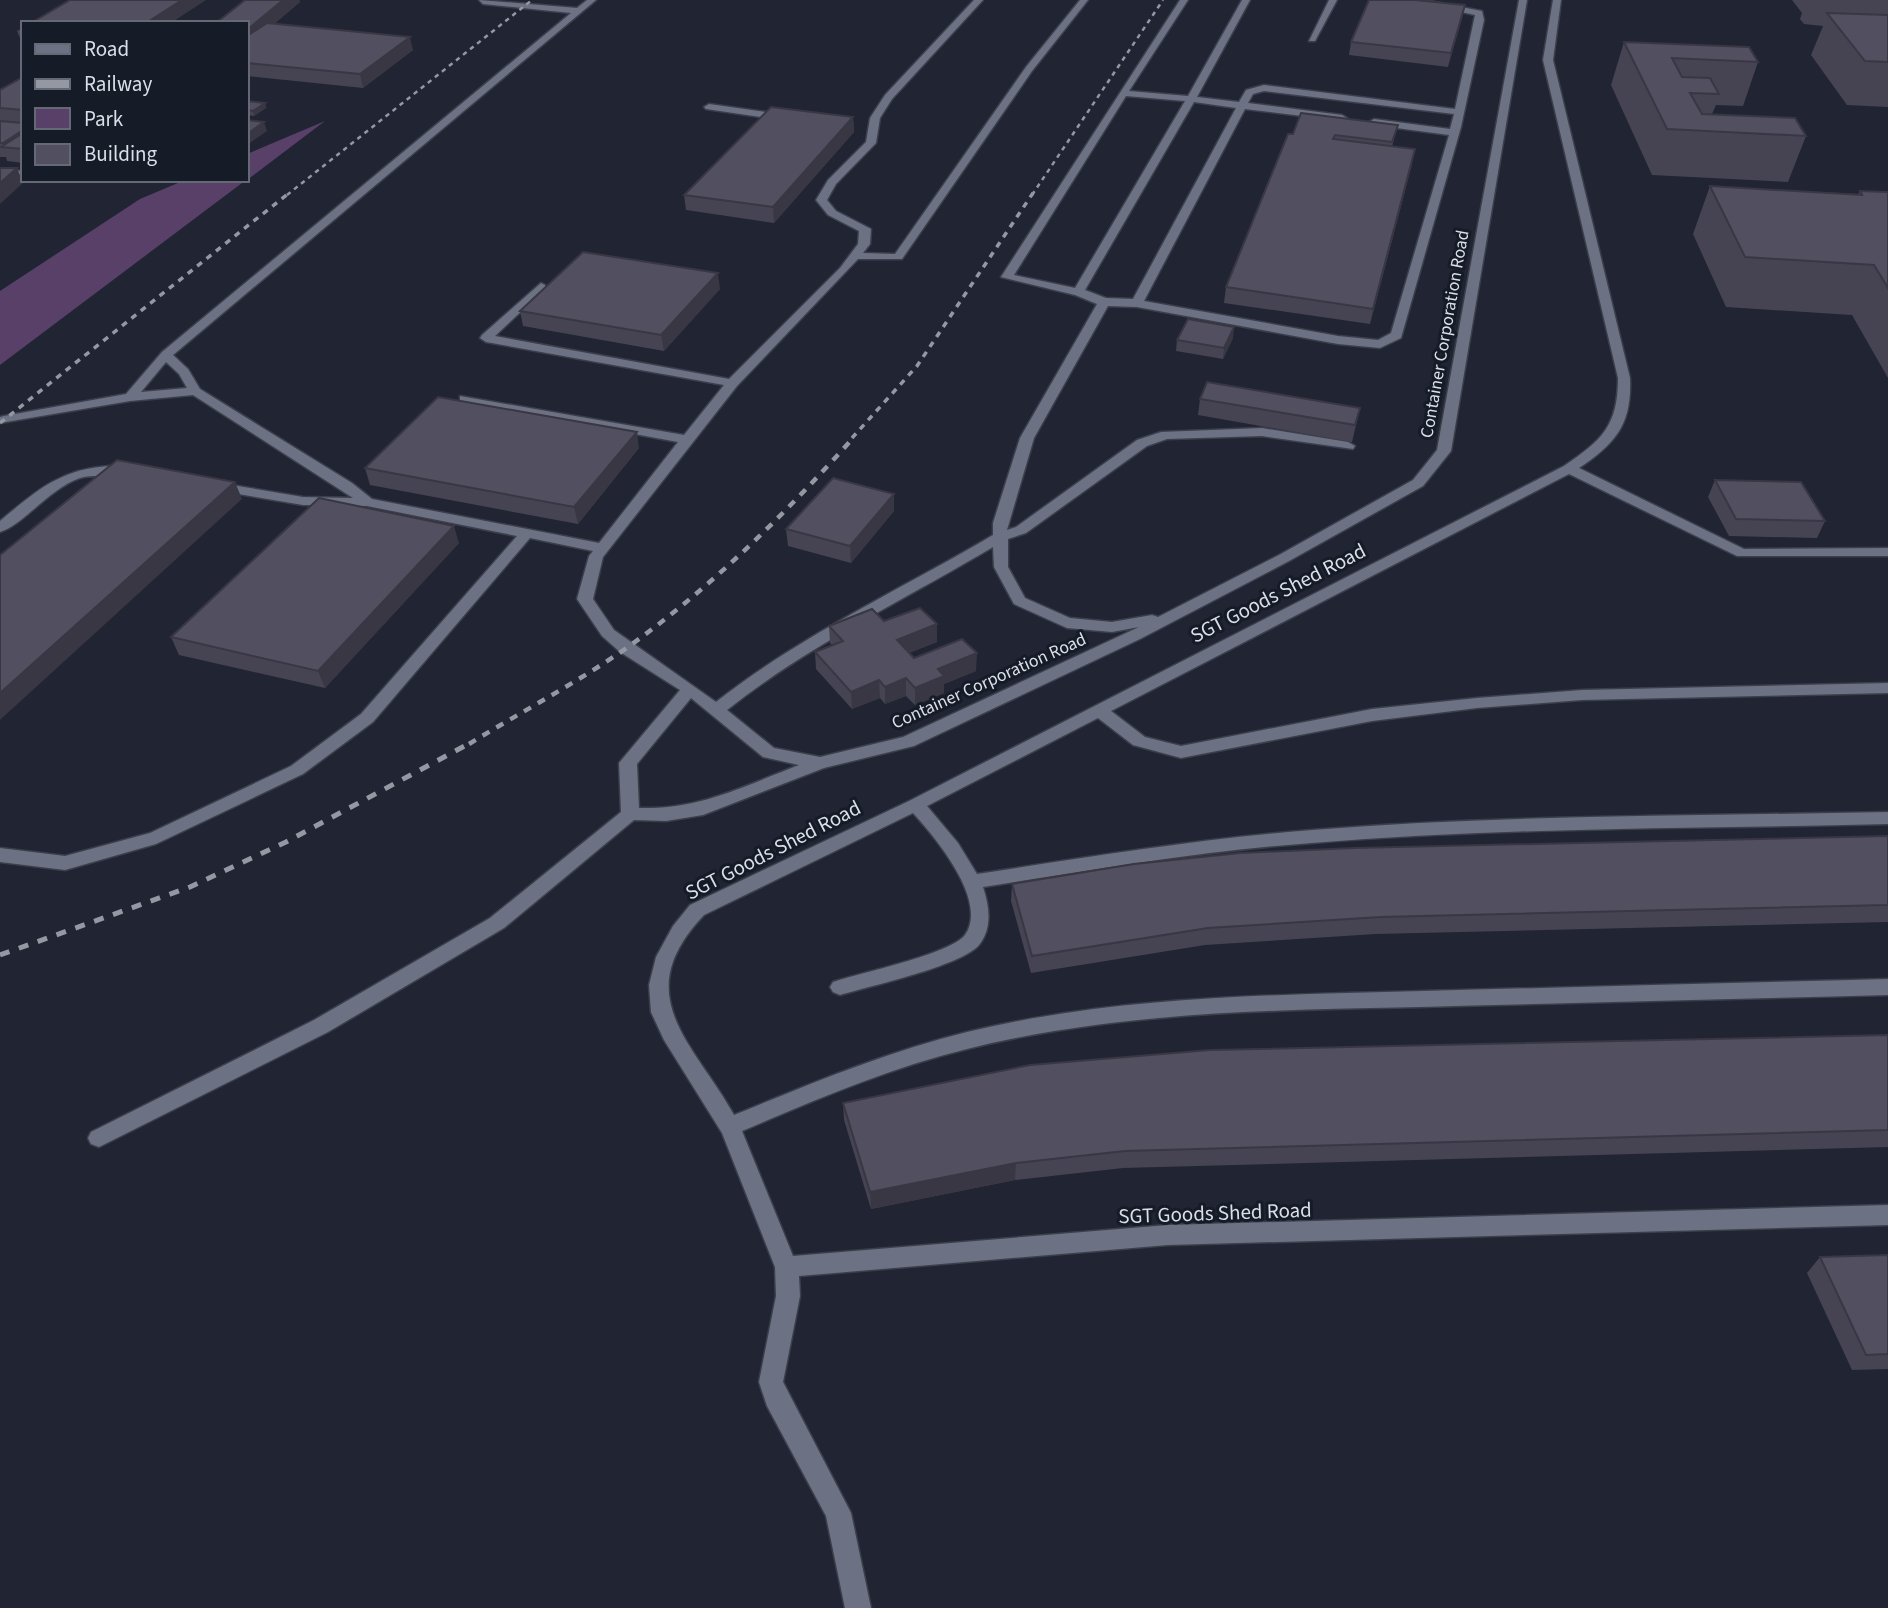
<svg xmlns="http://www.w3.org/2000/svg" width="1888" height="1608" font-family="'Source Sans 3',sans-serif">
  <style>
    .green { fill: #594069 }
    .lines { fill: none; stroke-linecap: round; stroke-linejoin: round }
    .minor-casing { stroke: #3c3f4b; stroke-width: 3 }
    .minor { fill: #6c7283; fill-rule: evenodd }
    .rail-far3 { stroke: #9498a3; stroke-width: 2.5; stroke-dasharray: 4.5 4.5; stroke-linecap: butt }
    .rail-far2 { stroke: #9498a3; stroke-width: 3.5; stroke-dasharray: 6 6; stroke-linecap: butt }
    .rail-far1 { stroke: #9498a3; stroke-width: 4.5; stroke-dasharray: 8 8; stroke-linecap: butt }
    .rail { stroke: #9498a3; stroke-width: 5; stroke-dasharray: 10 10; stroke-linecap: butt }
    .wall { fill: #464453 }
    .shaded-wall { fill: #393743 }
    .building { fill: #514f60; stroke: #393743; stroke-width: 2 }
    .labels { text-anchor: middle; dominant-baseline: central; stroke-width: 6; stroke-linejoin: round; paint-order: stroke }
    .far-street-label { font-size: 18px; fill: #dbdfe8; stroke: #161b28 }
    .street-label { font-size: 21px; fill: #dbdfe8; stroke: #161b28 }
  </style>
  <rect width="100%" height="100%" fill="#202433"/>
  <!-- green -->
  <path class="green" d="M325,121l-78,59v-26z
    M185,180h61l-246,185v-74l140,-92z"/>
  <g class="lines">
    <!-- minor casing -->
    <g class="minor-casing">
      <path id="minor" d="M479,0l98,8 10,-8h9l-423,355 15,14 12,20 152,94 20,16 227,44 79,-101 -213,-39 -5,-1v-6l224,39 40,-50 -238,-43 -6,-4 2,-3 59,-52 4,2v4l-50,47 234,43 111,-111 18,-24 1,-13 -31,-16 -12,-15 12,-20 38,-38 4,-24 15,-23 89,-95h9l-91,99 -12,19 -4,25 -40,41 -9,16 9,11 35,18 -1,15 -7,9 32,1 131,-187 54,-67h8l-56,71 -130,188h-44l-121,127 -134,171 -10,42 21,31 102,72c85,-67 184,-112 277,-167v-12l27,-85 77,-134 -22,-9 -74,-18 179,-277h8l-59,91 59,5 54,-96h8l-53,97 42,5 7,-12 18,-5 191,24 20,-94 -68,-15h17l58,11 2,9 -23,107 -60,211 -21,10 -42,-4 -201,-37 -29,-1 -74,132 -27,92 9,-3 121,-87 24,-8 101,-4 86,14 7,4 -2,3 -91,-13 -95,3 -20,7 -121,87 -18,6v28l17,31 45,20 42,4 40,-7 6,2 121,-62 134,-75 24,-30 82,-450h8l-76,451 -28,35 -134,75 -149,78 -226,107 -90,22 -121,47 -37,6 -32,-1 -130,108 -176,104 -229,115 -8,-3 -3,-6 3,-6 223,-112 176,-102 131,-106 -2,-49 61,-73 -60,-38 -18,-16 -25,-37 12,-43 4,-5 -63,-13 -157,184 -70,52 -147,70 -91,26 -65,-8v-14l65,8 85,-23 141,-67 70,-52 156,-178 -150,-30 -64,-1 -94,-16v-6l5,-1 89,15 50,1 -160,-103 -63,6 -130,22v-6l4,-1 122,-22 36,-42 409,-339 -88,-9zM1264,91l190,23 -4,15 -76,-10 -5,3 5,3 75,10 -58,198 -13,7 -40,-4 -194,-35 101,-192 97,12 5,-3 -5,-3 -94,-12 5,-9zM1126,96l59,5 -110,187 -61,-13zM1194,102l42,6 -103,191 -27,-1 -21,-8zM166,362l13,12 8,14 -46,4zM993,547l1,20 20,37 53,24 45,4 27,-5 -236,110 -83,20 -46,-9 -47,-38c82,-65 177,-110 266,-163zM691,698l72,59 36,8c-55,21 -100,45 -160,43l-2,-44z
        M1329,0h8l-22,41h-6z
        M1553,0h8l-8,60 77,318c2,46 -14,65 -51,90l165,81 144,-1v8h-151l-168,-82 -458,237 34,26 36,9 191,-37 105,-11 105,-8 306,-7v10l-306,7 -105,8 -105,13 -191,37 -48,-13 -35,-27 -171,88 31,37 19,31c111,-17 222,-35 335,-44 190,-15 385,-14 576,-18v12c-192,5 -385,3 -576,19 -110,8 -220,27 -329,44 6,19 10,40 -4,58 -18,21 -109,41 -139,50l-7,-3 -3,-5 3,-5c26,-9 118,-28 132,-47 24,-34 -30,-98 -52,-122l-209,102c-77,81 -10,128 30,200 76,-31 152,-63 233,-83 149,-36 303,-37 456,-41 155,-4 310,-8 465,-12v16c-156,4 -312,8 -468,12 -151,3 -305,5 -453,42 -78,19 -152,51 -225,82l51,125 375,-31 720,-20v20l-720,20 -369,31 1,20 -17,86 68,131 20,95h-26l-19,-92 -59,-110 -8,-24 17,-86 -1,-29 -53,-134 -58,-93 -13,-28 -2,-27 7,-28 17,-31 17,-21 219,-104 655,-335c38,-26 54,-40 54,-88l-75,-318z
        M709,104l78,11 5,3 -5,3 -81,-12 -2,-2z
        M0,169l23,2v6l-23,-2z
        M109,466l22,2 7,4c-9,8 -42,1 -58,6 -30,10 -58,48 -80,54v-11c36,-30 60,-52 109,-55z"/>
    </g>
    <!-- minor -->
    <use href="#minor" class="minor"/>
    <!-- rail-far3 -->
    <path class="rail-far3" d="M287,195l245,-195
      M1032,195l131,-195"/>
    <!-- rail-far2 -->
    <path class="rail-far2" d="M0,423l289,-230
      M852,438l65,-72 116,-173"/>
    <!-- rail-far1 -->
    <path class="rail-far1" d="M469,744c52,-32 109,-62 159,-97 85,-61 157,-133 226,-210"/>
    <!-- rail -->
    <path class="rail" d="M0,955l190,-68 96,-45 186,-100"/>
  </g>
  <!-- wall -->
  <path class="wall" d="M245,0h54l1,2 -26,22 139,26 -50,38 -116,-12v-53z
    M1792,0h96v107l-41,-2 -36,-50 12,-29 -19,-2 -4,-5 2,-6z
    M1465,5l-17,62 -99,-12 2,-13z
    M23,28v17l-6,-14z
    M1624,42l134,20 -15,44 -27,-1 -4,9 94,22 -18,46 -136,-7 -41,-90z
    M23,77v86l-16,-2 -1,-4h-6v-67z
    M247,101l18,2 1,5 -12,8 -7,-1z
    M853,117l1,15 -80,91 -88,-13 -2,-15z
    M1398,125l-6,22 20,17 -42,160 -146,-21 2,-16 67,-153z
    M1710,186l148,8 2,-3 28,1v186l-36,-63 -126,-8 -33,-73z
    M720,289l-56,62 -141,-25 -3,-15z
    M1233,338l-10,21 -47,-8 1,-11z
    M1200,399l160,9 -8,34 -154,-27z
    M639,448l-61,76 -208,-39 -5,-17z
    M1715,480l110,41 -8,17 -88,-2 -21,-39z
    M894,494v17l-43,52 -63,-17 -2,-17z
    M459,543l-134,145 -146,-33 -8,-18z
    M884,621l53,21 -28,11 5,5 62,13 -32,13v9l-29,12 -9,-9 -21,8 -5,-6 -28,11 -36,-40 -1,-17 17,-7 -2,-2 -1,-17z
    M1888,836v86l-512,12 -171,11 -174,28 -20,-72 1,-17z
    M1888,1035v112l-765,21 -108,12 -144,29 -27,-89 -1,-17z
    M1888,1255v114l-36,1 -45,-97 13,-16z"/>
  <!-- shaded-wall -->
  <path class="shaded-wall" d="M182,0h24l-35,23h-25z
    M283,0h16l1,2 -53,44v-16z
    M1465,5l-3,14 -14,48 3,-14z
    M410,37l3,13 -50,38 -3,-14z
    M265,103l1,5 -12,8 -1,-5z
    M853,117l1,15 -80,91 -1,-16z
    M264,122l3,9 -20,14v-11z
    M23,130l-1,19 -17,-2 -2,-4z
    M1415,149l-3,15 -42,160 3,-15z
    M17,168l6,15 -23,21v-21z
    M718,273l2,16 -56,62 -3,-16z
    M1234,327l-1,11 -10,21 1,-11z
    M637,432l2,16 -61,76 -4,-17z
    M235,482l7,17 -242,221v-27z
    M894,494v17l-43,52 -1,-17z
    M454,526l5,17 -134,145 -7,-17z
    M937,624v18l-40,15v-17z
    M977,653l-1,18 -32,13v9l-29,12v-17l23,-19z
    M906,678v18l-21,8v-17z
    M879,680l1,18 -28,11 -1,-17z
    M1016,1163l-1,17 -144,29 -1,-17z"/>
  <!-- building -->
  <path class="building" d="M70,0h112l-36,23h-115z
    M245,0h38l-36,30v-7h-31z
    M1369,0h46l50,5 -14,48 -100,-11z
    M1827,13l61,2v47l-23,-1z
    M267,23l143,14 -50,37 -113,-11v-27z
    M1624,42l125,5 9,15 -86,-4 10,19 28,1 9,16 -29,-1 12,21 93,4 11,18 -139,-7z
    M23,77v33l-23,-2v-18z
    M247,101l18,2 -12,8 -6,-1z
    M771,107l82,10 -80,90 -89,-12z
    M1301,113l97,12 -6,17 -57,-7 -2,4 82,10 -42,160 -147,-22 62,-153h5z
    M247,120l17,2 -17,12z
    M0,121l23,2v7l-20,13h-3z
    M23,133v16l-22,-2z
    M0,168h17l-17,15z
    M1710,186l152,9 -2,-4 28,1v96l-14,-23 -129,-8z
    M583,252l135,21 -57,62 -141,-24z
    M1188,319l46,8 -10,21 -47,-8z
    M1207,382l153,26 -5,17 -155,-26z
    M438,397l199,35 -63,75 -209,-39z
    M117,460l118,22 -235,211v-138z
    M833,478l61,16 -44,52 -64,-17z
    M1715,480l86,2 24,39 -89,-2z
    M319,498l135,28 -136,145 -147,-34z
    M920,608l17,16 -40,16 17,18 48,-19 15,14 -39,16 6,7 -29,12 -9,-10 -21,9 -6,-7 -28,12 -36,-40 28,-11 -14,-15 43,-17 12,12z
    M1888,836v69l-507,12 -173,11 -176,28 -20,-72 122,-20 106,-11 113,-5z
    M1888,1035v95l-763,21 -109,12 -146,29 -27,-89 187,-38 180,-15z
    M1888,1255v99l-22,1 -46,-98z"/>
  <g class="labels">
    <!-- far-street labels -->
    <g class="far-street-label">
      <text transform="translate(1445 334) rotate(-80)">Container Corporation Road</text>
      <text transform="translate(989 681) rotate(-24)">Container Corporation Road</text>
    </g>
    <!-- street labels -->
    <g class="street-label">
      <text transform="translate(1278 593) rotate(-27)">SGT Goods Shed Road</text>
      <text transform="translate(773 850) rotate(-27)">SGT Goods Shed Road</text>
      <text transform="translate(1215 1213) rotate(-2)">SGT Goods Shed Road</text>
    </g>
  </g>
  <!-- legend -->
  <rect x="21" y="21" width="228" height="161" fill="#161b28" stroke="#656975" stroke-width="2"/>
  <rect x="35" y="44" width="35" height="10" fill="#6c7283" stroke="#656975" stroke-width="2"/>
  <text x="84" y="56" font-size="21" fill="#dbdfe8">Road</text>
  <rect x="35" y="79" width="35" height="10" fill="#9498a3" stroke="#656975" stroke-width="2"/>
  <text x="84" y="91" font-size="21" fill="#dbdfe8">Railway</text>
  <rect x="35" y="108" width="35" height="21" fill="#594069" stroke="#656975" stroke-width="2"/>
  <text x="84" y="126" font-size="21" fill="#dbdfe8">Park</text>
  <rect x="35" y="144" width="35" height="21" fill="#514f60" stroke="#656975" stroke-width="2"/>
  <text x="84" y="161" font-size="21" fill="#dbdfe8">Building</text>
</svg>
